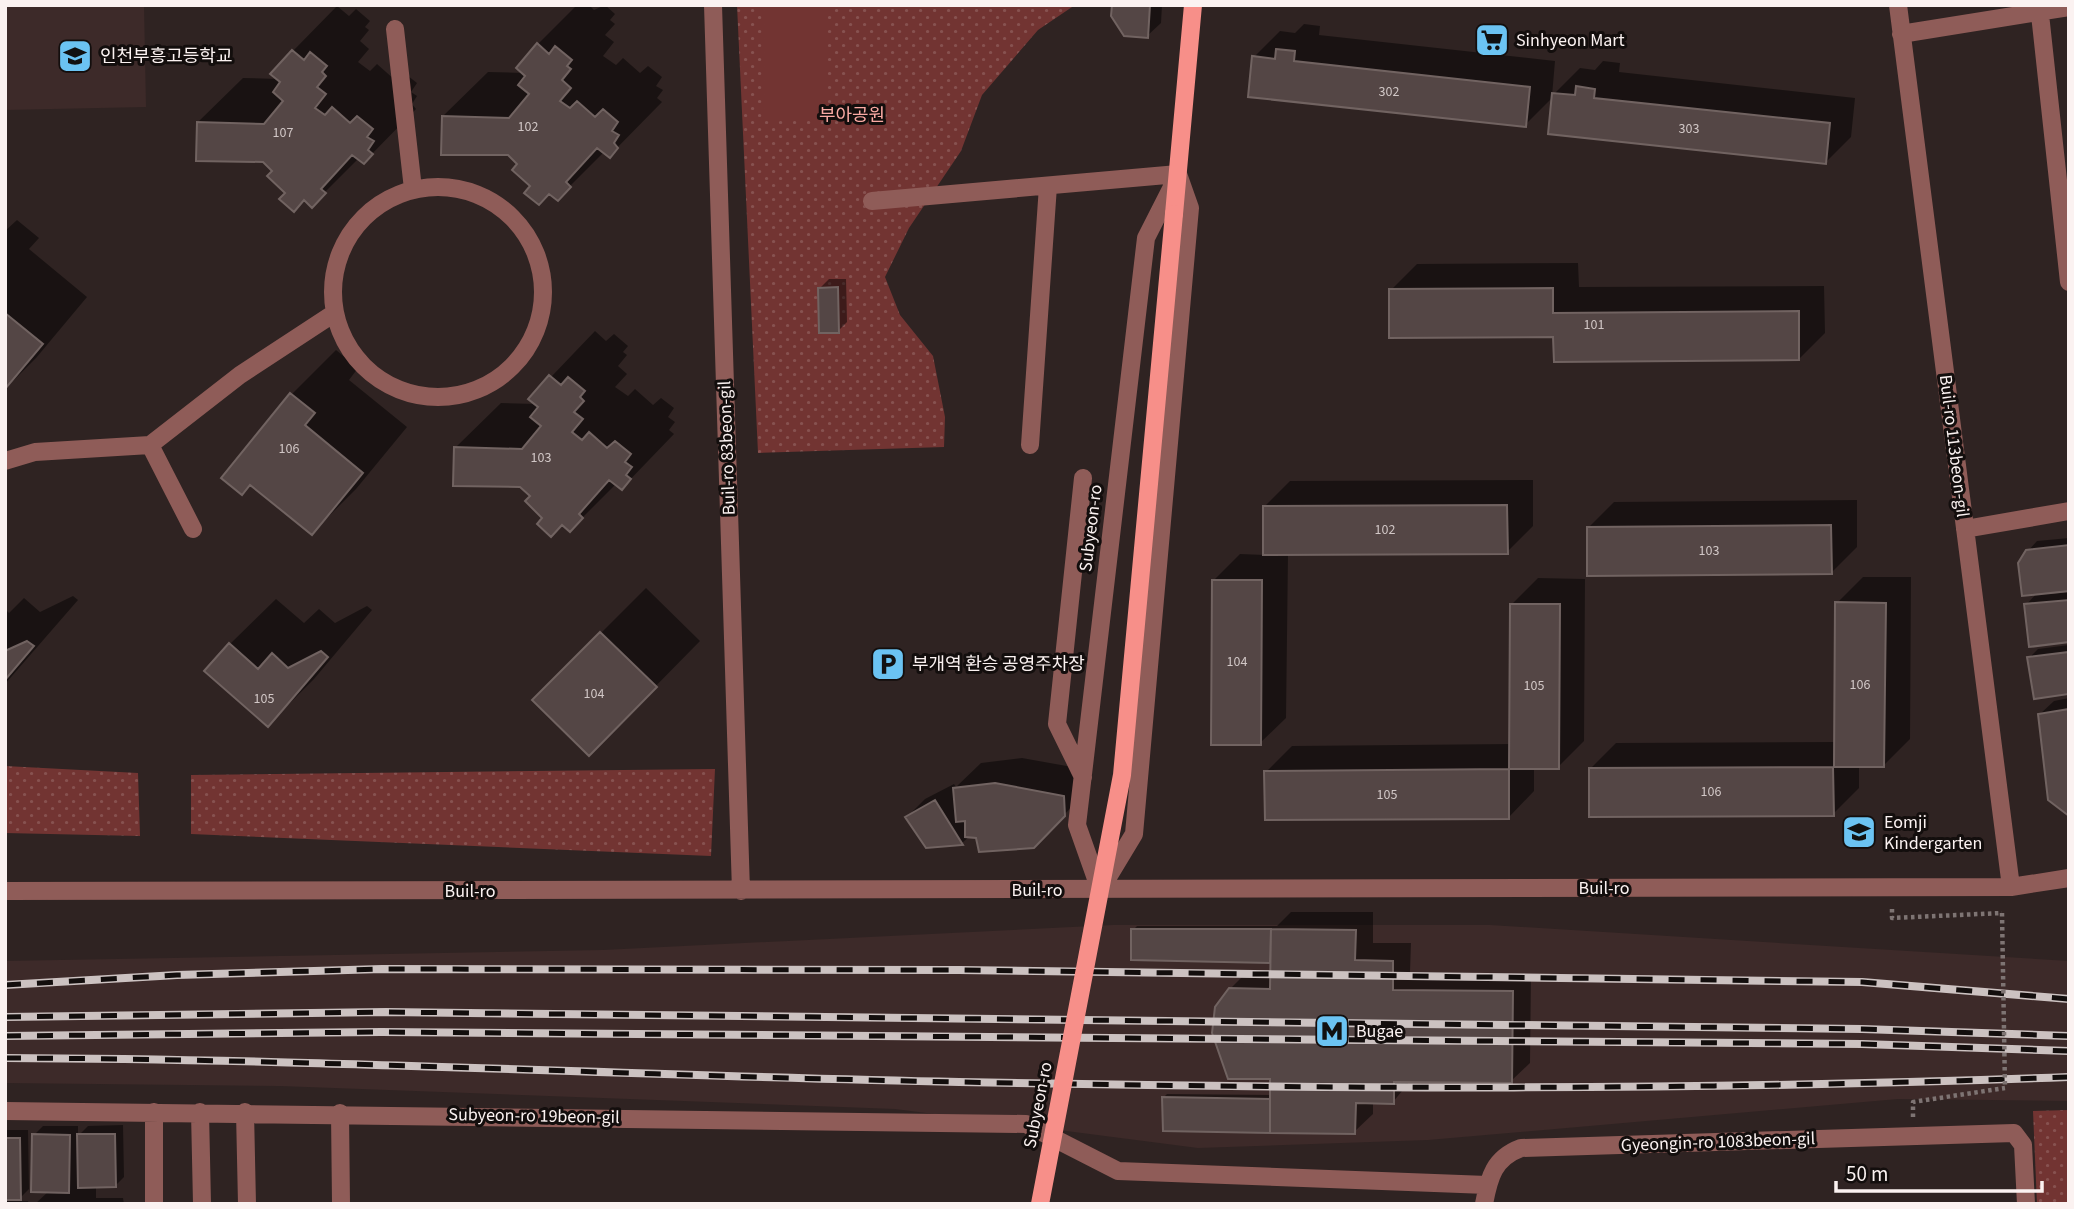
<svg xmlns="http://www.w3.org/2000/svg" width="2074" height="1209" font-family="'Source Sans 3','Noto Sans KR',sans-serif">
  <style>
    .built { fill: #3d2a29 }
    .grass { fill: url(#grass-dots) }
    .pitch { fill: #723432 }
    .shadow { fill: #0007 }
    .building { fill: #544645; stroke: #716361; stroke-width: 2 }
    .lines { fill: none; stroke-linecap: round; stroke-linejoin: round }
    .path { stroke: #7e7473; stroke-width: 4.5; stroke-dasharray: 3.5 3.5; stroke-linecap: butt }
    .minor { stroke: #8f5c58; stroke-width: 18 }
    .major { stroke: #f78f89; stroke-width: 18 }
    .rail-casing { stroke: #ccc2c1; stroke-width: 8 }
    .rail { stroke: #130e0d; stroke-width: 5; stroke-dasharray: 16; stroke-linecap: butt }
    .path-bridge { stroke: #7e7473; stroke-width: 4.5; stroke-dasharray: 3.5 3.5; stroke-linecap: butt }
    .major-bridge { stroke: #f78f89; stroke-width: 18 }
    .labels { text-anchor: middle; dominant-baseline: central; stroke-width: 6; stroke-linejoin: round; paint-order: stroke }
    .number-label { font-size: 14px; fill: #d1c7c6 }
    .poi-label { font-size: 18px; fill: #fbf2f1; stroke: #130e0d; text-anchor: start }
    .park-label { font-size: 18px; fill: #faaaa4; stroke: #130e0d }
    .street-label { font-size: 18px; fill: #fbf2f1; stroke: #130e0d }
  </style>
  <defs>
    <pattern id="grass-dots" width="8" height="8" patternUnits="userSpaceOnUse" patternTransform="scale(1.75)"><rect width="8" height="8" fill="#723432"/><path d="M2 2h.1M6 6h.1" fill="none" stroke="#875250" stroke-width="1.8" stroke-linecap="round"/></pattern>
  </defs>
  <rect width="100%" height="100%" fill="#2f2322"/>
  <!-- built -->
  <path class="built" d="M5,5h139l2,102 -141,3z
    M1113,925h377l579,36v140l-171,-2 -470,41 -230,8 -303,-39 -615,-23 -275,-3v-122l598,-11z"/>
  <!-- grass -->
  <path class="grass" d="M737,5h338l-37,25 -56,65 -21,56 -52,77 -24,49 15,38 33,41 12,61 -1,30 -186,6z
    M5,766l133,7 2,63 -135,-3z
    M715,769l-4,87 -520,-22v-59z
    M2069,1110v94h-32l-4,-93z"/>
  <!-- pitch -->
  <path class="pitch" d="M765,7h60v110h-60z"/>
  <!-- shadow -->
  <path class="shadow" d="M577,5h12l5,5 11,-5 10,9 -5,6 5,4 -10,11 9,7 -11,14 13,9 7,-7 17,15 8,-7 14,11 -6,9 7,4 -6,8 5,4 -53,54 -5,-4 -47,47 -7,-7 -17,-6 -13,-22 -12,-10 -65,-38 45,-44 36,1 14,-29z
    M1114,5h48l-1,18 -14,13z
    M337,6l12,10 7,-7 14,12 -5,6 4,3 -9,11 9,8 -11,13 12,9 7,-7 18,16 8,-8 14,11 -6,9 6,4 -5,8 4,5 -52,53 -5,-4 -47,47 -7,-7 -17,-5 -13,-22 -12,-11 -65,-38 45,-44 36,1 14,-28z
    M1304,24l16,2 -1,9 236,26 -3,35 28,-28 15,2 8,-9 17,2 -1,9 236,26 -4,39 -26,26 -272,-66 -28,28 -271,-68 26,-26 15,2z
    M17,220l22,18 -10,11 58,48 -51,61 -31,31v-158z
    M1578,263l1,24 245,-1 1,47 -26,26 -244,-23 -164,-46 26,-26z
    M829,279h17l1,43 -9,9 -18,-43z
    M595,331l11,10 8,-7 14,12 -5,6 4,3 -9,11 9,8 -12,13 13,9 7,-7 18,16 8,-7 13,10 -6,9 7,5 -6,8 5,4 -52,54 -5,-5 -47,47 -8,-7 -17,-5 -13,-22 -11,-11 -65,-38 45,-44 35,1 -6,-5z
    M336,350l22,18 -9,12 58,47 -51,62 -44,44 -60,-49 -10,9 -19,-16 69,-83z
    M1533,480v46l-26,26 -219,2 -2,164 -26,25 -46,-163 26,-26 25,1 -1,-48 26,-26z
    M1857,500v47l-26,26 -243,-45 26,-26z
    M2069,538v51l-19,2v3l19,-2v49l-43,-36 12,-13 -10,-41 9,-10z
    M1863,577h48l-1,162 -26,26h-25v23l-26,26 -243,-45 26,-26 220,-1 1,-139z
    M1538,578l47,1 -1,162 -26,26h-24v24l-25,26 -243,-45 26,-26 219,-2 1,-140z
    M646,588l54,53 -111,113 -55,-54z
    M73,596l5,4 -73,84v-75l4,4 15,-15 16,14z
    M276,599l28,24 15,-14 16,14 32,-17 5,4 -58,69 -46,46 -38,-81z
    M2069,645v47l-40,-34 9,-9z
    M2069,698v116l-29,-100 14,-13z
    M1022,758l67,12 1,18 -31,32 -89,16 -8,7 -35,3 -20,-29 18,-18 29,-15 2,3 25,-24z
    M1291,912h82v31h38l-1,29 121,2 -1,89 -19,18 -100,-1 -18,22h-20v12l-19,18 -191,-34 4,-4 105,1v-17l-42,-89 19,-19 23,1v-13l-3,3 -136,-31 4,-4h140z
    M123,1125l1,52 -9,9h-19v12h27l1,6h-89l14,-13 -15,-56 9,-9h35v10l10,-10z
    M5,1130h23l1,59 -12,12h11l1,3h-24z"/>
  <!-- building -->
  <path class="building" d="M1112,5h38l-2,33 -24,-2 -13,-20z
    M537,43l12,11 6,-8 17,14 -5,6 4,3 -9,11 9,8 -11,13 10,7 7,-7 18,16 8,-8 15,13 -6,9 7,4 -5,8 4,5 -8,10 -13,-10 -31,34 5,5 -13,14 -9,-7 -10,11 -15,-12 6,-7 -18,-16 5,-6 -9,-9h-67l1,-39 67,2 20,-24 -11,-9 7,-9 -9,-8z
    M1276,49l19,2 -1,10 236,26 -4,40 -278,-30 4,-41 23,3z
    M292,50l12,10 6,-8 17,14 -5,6 4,4 -9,11 9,7 -11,14 10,7 7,-8 18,16 7,-7 16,13 -6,8 7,4 -6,9 5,4 -9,10 -12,-9 -31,34 5,4 -14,15 -8,-8 -10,12 -15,-13 6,-6 -18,-17 5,-5 -9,-9 -67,-1 1,-39 67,2 19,-23 -10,-9 7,-10 -10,-8z
    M1576,86l19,3 -1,9 236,25 -4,41 -278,-30 4,-41 23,2z
    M838,287l1,46h-20l-1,-45z
    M1553,288v25l246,-2v49l-245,2 -1,-25 -164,1v-49z
    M5,313l38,31 -38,45z
    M549,375l12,10 7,-8 17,14 -5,6 4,4 -10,11 9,7 -11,13 10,8 7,-8 18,16 8,-7 16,13 -6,8 7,5 -6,8 5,4 -9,11 -13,-10 -30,34 4,4 -13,14 -8,-7 -11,12 -14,-13 5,-6 -17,-17 5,-5 -10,-9 -67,-1 1,-39 68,2 19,-23 -11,-9 8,-10 -10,-8z
    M290,393l25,20 -10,12 58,48 -51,62 -62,-50 -8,10 -21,-17z
    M1507,505l1,49 -245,1v-49z
    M1831,525l1,49 -245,2v-49z
    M2069,545v46l-47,5 -4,-33 8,-13z
    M1212,580h50l-1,165h-50z
    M2069,600v42l-40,5 -5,-43z
    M1835,602l51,1 -2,164h-50z
    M1510,604h50l-1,165h-50z
    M600,632l57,55 -68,69 -57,-56z
    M27,641l7,5 -29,34v-29z
    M229,643l29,26 14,-16 16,15 33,-17 7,6 -60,70 -64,-56z
    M2069,652v42l-35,5 -7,-42z
    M2069,709v107l-21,-16 -10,-86z
    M1833,767l1,49 -245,1v-49z
    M1509,769v50l-244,1 -1,-49z
    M995,783l69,13 1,20 -31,32 -55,4 -3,-14 -11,-1v-16l-9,1 -3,-34z
    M935,800l28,45 -37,3 -21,-31z
    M1131,929h140l-1,34 -139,-3z
    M1271,929l85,1 -1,30 38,1v29l120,1 -1,92 -118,-1v22l-38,-1 -1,31 -85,-1v-54h-42l-16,-46 3,-26 14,-19 41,1z
    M1162,1097l108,2v34l-107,-2z
    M32,1134l38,1 -1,58 -38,-1z
    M77,1134h38l1,53 -38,1z
    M5,1138h15l1,62h-16z"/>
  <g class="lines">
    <!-- path -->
    <path class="path" d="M1892,909v9l110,-5
      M1913,1117v-15l92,-14"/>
    <!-- minor -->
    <path class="minor" d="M713,5l28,886
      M1898,5l113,882
      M2039,5l30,277
      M395,29l18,160
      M1901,34l168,-27
      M333 292a105 105 0 1 1 210 0a105 105 0 1 1-210 0Z
      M872,201l306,-27
      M150,445l43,84
      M1030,445l18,-259
      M5,461l30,-9 115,-7 90,-70 93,-61
      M1965,529l104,-18
      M1083,777l-26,-53 26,-246
      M1102,887l32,-53 56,-626 -12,-34
      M1100,890l-23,-65 69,-587 31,-61
      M5,891l2006,-4 58,-9
      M5,1111l1021,13 92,47 369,14
      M154,1112v92
      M200,1112l2,92
      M245,1112l2,92
      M340,1113l1,91
      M1484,1204c5,-27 10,-46 37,-56l493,-15 9,12 3,59"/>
    <!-- major -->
    <path class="major" d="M1174,214l19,-209"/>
    <!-- rail casing -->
    <g class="rail-casing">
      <path id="rail" d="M5,985l172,-10 205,-6 577,1 903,12 207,17
        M5,1017l381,-5 1476,17 207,7
        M5,1036l376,-4 1481,12 207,7
        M5,1058c318,1 636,18 954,24 370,7 740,9 1110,-5"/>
    </g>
    <!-- rail -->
    <use href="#rail" class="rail"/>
    <!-- path-bridge -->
    <path class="path-bridge" d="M2002,913l3,175"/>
    <!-- major-bridge -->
    <path class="major-bridge" d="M1040,1204l82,-429 52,-561"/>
  </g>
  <!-- icons -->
  <defs>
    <g id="supermarket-square" transform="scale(1.75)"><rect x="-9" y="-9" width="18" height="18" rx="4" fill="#6bc3f2" stroke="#130e0d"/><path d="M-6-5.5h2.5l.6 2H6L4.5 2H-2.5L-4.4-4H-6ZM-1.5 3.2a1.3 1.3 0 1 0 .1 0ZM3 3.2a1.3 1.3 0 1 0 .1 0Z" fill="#111"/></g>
    <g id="school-square" transform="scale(1.75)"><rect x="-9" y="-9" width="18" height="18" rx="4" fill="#6bc3f2" stroke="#130e0d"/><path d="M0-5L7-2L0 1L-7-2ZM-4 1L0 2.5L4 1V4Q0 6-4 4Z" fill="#111"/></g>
    <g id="parking-square" transform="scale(1.75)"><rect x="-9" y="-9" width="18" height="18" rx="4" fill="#6bc3f2" stroke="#130e0d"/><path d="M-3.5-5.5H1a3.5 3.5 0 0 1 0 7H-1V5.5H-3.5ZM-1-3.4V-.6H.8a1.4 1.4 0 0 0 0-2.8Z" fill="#111"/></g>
    <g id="metro-square" transform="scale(1.75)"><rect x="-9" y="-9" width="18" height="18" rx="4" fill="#6bc3f2" stroke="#130e0d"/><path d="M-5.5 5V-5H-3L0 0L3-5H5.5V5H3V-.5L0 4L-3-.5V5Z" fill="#111"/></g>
  </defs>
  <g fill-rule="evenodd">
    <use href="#supermarket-square" x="1492" y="40"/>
    <use href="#school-square" x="75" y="56"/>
    <use href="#parking-square" x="888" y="664"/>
    <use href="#school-square" x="1859" y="832"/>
    <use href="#metro-square" x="1332" y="1031"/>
  </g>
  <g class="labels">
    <!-- number labels -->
    <g class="number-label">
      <text x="1389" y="92">302</text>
      <text x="528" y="127">102</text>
      <text x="1689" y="129">303</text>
      <text x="283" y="133">107</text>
      <text x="1594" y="325">101</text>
      <text x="289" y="449">106</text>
      <text x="541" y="458">103</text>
      <text x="1385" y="530">102</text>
      <text x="1709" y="551">103</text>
      <text x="1237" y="662">104</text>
      <text x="1860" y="685">106</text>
      <text x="1534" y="686">105</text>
      <text x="594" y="694">104</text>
      <text x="264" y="699">105</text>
      <text x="1711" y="792">106</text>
      <text x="1387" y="795">105</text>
    </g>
    <!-- poi labels -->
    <g class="poi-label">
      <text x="1516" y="40">Sinhyeon Mart</text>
      <text x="100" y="56">인천부흥고등학교</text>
      <text x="912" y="664">부개역 환승 공영주차장</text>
      <text x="1884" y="822">Eomji<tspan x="1884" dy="21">Kindergarten</tspan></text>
      <text x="1356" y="1031">Bugae</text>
    </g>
    <!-- park labels -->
    <g class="park-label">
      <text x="852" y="115">부아공원</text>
    </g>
    <!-- street labels -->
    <g class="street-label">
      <text transform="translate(1954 446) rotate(83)">Buil-ro 113beon-gil</text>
      <text transform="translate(727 448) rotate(-92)">Buil-ro 83beon-gil</text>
      <text transform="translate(1091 528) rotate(-83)">Subyeon-ro</text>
      <text x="1604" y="888">Buil-ro</text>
      <text x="1037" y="890">Buil-ro</text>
      <text x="470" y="891">Buil-ro</text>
      <text transform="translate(1038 1105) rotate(-79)">Subyeon-ro</text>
      <text transform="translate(534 1116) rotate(1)">Subyeon-ro 19beon-gil</text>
      <text transform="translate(1718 1142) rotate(-2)">Gyeongin-ro 1083beon-gil</text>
    </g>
  </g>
  <!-- border -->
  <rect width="2074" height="1209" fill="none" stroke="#fbf2f1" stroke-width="14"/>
  <!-- scale -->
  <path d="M1836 1181v10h206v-10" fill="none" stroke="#fbf2f1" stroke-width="3.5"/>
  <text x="1846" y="1181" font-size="21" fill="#fbf2f1" stroke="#130e0d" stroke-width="5" paint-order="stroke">50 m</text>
</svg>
